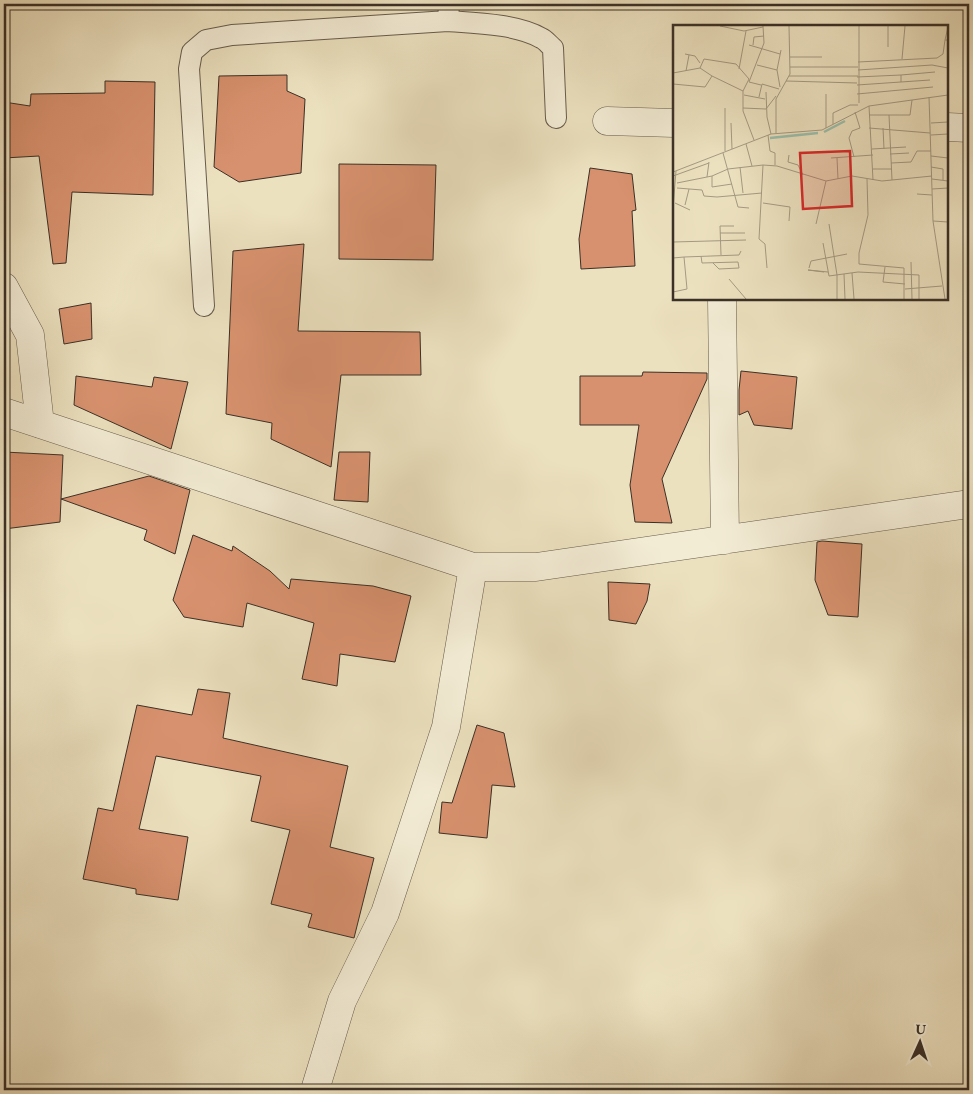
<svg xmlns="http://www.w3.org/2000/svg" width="973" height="1094" font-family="'EB Garamond',serif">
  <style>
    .building { fill: #d8916e; stroke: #3a3027 }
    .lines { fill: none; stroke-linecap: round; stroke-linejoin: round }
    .service-casing { stroke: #665c4d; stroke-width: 22 }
    .minor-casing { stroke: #665c4d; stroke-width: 29 }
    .service { stroke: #f3ecd5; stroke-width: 20 }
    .minor { stroke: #f3ecd5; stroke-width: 28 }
    .inset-river { fill: none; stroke: #9abeac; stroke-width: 2.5 }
    .inset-road { fill: none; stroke: #a59a82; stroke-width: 1 }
    .view { fill: #d62828; fill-opacity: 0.15; stroke: #d62828; stroke-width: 2.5 }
    .inset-edge { fill: none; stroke: #3a3027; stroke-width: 2.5 }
  </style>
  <rect width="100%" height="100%" fill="#ece1bf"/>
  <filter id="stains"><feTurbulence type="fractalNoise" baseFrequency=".004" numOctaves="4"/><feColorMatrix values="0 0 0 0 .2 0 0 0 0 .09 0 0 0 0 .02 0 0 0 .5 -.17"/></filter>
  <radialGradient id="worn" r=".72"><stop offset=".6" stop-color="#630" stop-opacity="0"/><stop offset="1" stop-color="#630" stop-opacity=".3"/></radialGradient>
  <!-- building -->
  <path class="building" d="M287,75v16l18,8 -4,74 -62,9 -25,-15 5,-91z
    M105,81l50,1 -2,113 -81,-3 -6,71 -13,1 -14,-108 -35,2v-56l26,4 1,-12 74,-1z
    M339,164l97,1 -3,95 -94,-1z
    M590,168l42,6 4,36 -4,1 3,55 -54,3 -2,-30z
    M304,244l-6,87 122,1 1,43h-80l-10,92 -60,-28 1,-16 -46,-9 7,-163z
    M91,303l1,36 -28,5 -5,-35z
    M741,371l56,6 -5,52 -38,-4 -6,-14 -9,4v-25z
    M643,372l64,1v6l-45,100 10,44 -37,-1 -5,-37 9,-60h-59v-49h62z
    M76,376l76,11 2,-10 34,5 -17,67 -97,-44z
    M4,452l59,3 -3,67 -56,7z
    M339,452h31l-2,50 -34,-2z
    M149,476l41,14 -15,64 -31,-14 3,-10 -86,-31z
    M193,535l39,16 1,-5 37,25 19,18 2,-10 82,7 38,10 -16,66 -55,-8 -3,32 -35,-7 12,-56 -67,-20 -4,24 -59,-10 -11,-17z
    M822,541l40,3 -4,73 -30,-2 -13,-35 2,-38z
    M608,582l42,2 -3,17 -11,23 -27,-4z
    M198,689l32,4 -7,45 125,28 -18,81 44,11 -20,80 -46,-11 4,-13 -41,-10 19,-74 -39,-9 10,-45 -105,-20 -17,73 49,8 -10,63 -42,-6v-5l-53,-10 15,-71 15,3 24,-106 55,10z
    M477,725l27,8 11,54 -23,-2 -5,53 -48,-5 3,-31 10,1z"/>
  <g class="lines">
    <!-- service casing -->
    <g class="service-casing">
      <path id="service" d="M449,4l-1,17c27,2 69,3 93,17 5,2 8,7 12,10l3,70
        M204,306l-15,-237 3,-17 14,-12 26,-5 216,-14"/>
    </g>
    <!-- minor casing -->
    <g class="minor-casing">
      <path id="minor" d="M607,121l67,2
        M947,127l22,1
        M4,287l26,48 10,89
        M722,299l3,241
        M4,412l469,155h63l433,-63
        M315,1090l27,-89 43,-88 61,-186 27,-160"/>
    </g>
    <!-- service -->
    <use href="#service" class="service"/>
    <!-- minor -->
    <use href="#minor" class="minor"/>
  </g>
  <!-- overview -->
  <g transform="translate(673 25)">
    <rect width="275" height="275" fill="#ece1bf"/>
    <path class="inset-river" d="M151,107l21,-11M97,113l48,-5"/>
    <path class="inset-road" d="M47,1l24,5 19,-4M186,1v77M275,2l-3,13h3M76,20l31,9M80,20l1,-8 10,-1M215,22v-21M12,29l10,2 5,7M117,32h32M229,34l3,-33M185,37l79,-4 6,-4 2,-14M84,40l20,5 3,17M117,42h68M66,44l7,-38M104,45l4,-20M185,45l74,-5 16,3M13,46l3,-16M0,48l27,-5M39,51l31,15M116,51h69M184,52l44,-2M113,56l71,2M228,57v-7l34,-3M0,59l32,3 7,-11 -12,-8 4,-9 32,5 13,15 -6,12v20l11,29M88,60l-12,-3 15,-39 -1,-17M184,60l73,-5M93,67l1,25 4,17M184,69l76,-7M71,70l21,4M86,72l3,-13 17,5M256,72l4,124 12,78M196,81l4,74M52,83v43M70,83l23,1 10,-13M196,90h41l2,-15M216,90l3,65M58,98l1,26M258,98l17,-1M160,99v-11l17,-8h8M153,103v-34M196,103l61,5M210,103l1,21M103,108v-34l14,-25 -1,-48M95,110l2,16 5,2v12M258,110l17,-1M73,119l6,22M199,124l34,-2M50,128l15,54 11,1M217,129l19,-1M116,130l-1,7 10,3 5,10M258,131l17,2M181,132l-5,-19 3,-7 8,-3 -5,-16M158,133l42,-3M164,133l1,21M218,138l20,-1 6,-11h14M90,140l-4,74 6,5 2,24M67,142l3,26M258,142l12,2v11M200,144h18M0,147l98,-38 51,-4 47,-24 79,-11M0,151l36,-13M39,151v11l20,-3M34,152l2,-15M194,154l1,36 -9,38v11l45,4v31M259,154l16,2M4,158l35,-7 16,-7 35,-4 14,1 49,15 26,-5 30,5 50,-5M4,163l25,2 2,6 13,1 45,-4M259,164l16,-1M244,169l15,1M2,178l15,7M90,178l27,4 -1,14M12,180l4,-16M0,183l3,-37M260,196l15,1M143,199l10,-43M156,199l8,51v24M47,208h25M0,217l73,-2M150,218l6,33 29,-4 61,3v24M48,230l-1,-29h14M28,231l1,7 36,-1 1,6 -20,1 -6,-6M11,232l55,-2 2,-4M0,233l11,-1 3,32 -14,3M238,237l1,37M212,242l-2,15 22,2M136,243l2,-7 36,-7M151,247l-16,-2 20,2M179,248l2,26M171,249l1,25M56,254l17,20M232,264l37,-3"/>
    <path class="view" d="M177,126l2,55 -49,3 -3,-56z"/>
    <rect width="275" height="275" class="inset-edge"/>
  </g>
  <!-- margin -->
  <rect width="973" height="1094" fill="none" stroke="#ece1bf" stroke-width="20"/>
  <rect x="5" y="5" width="963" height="1084" fill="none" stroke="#3a3027" stroke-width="2.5"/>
  <rect x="10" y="10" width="953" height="1074" fill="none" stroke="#3a3027"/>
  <!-- north arrow -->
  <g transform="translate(920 1042) rotate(3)" stroke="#f3ecd5" stroke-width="4" paint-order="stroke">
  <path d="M0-4L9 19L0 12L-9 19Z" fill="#3a3027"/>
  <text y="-8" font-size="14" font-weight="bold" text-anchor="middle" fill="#3a3027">U</text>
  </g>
  <rect width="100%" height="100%" filter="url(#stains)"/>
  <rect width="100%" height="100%" fill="url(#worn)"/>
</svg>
